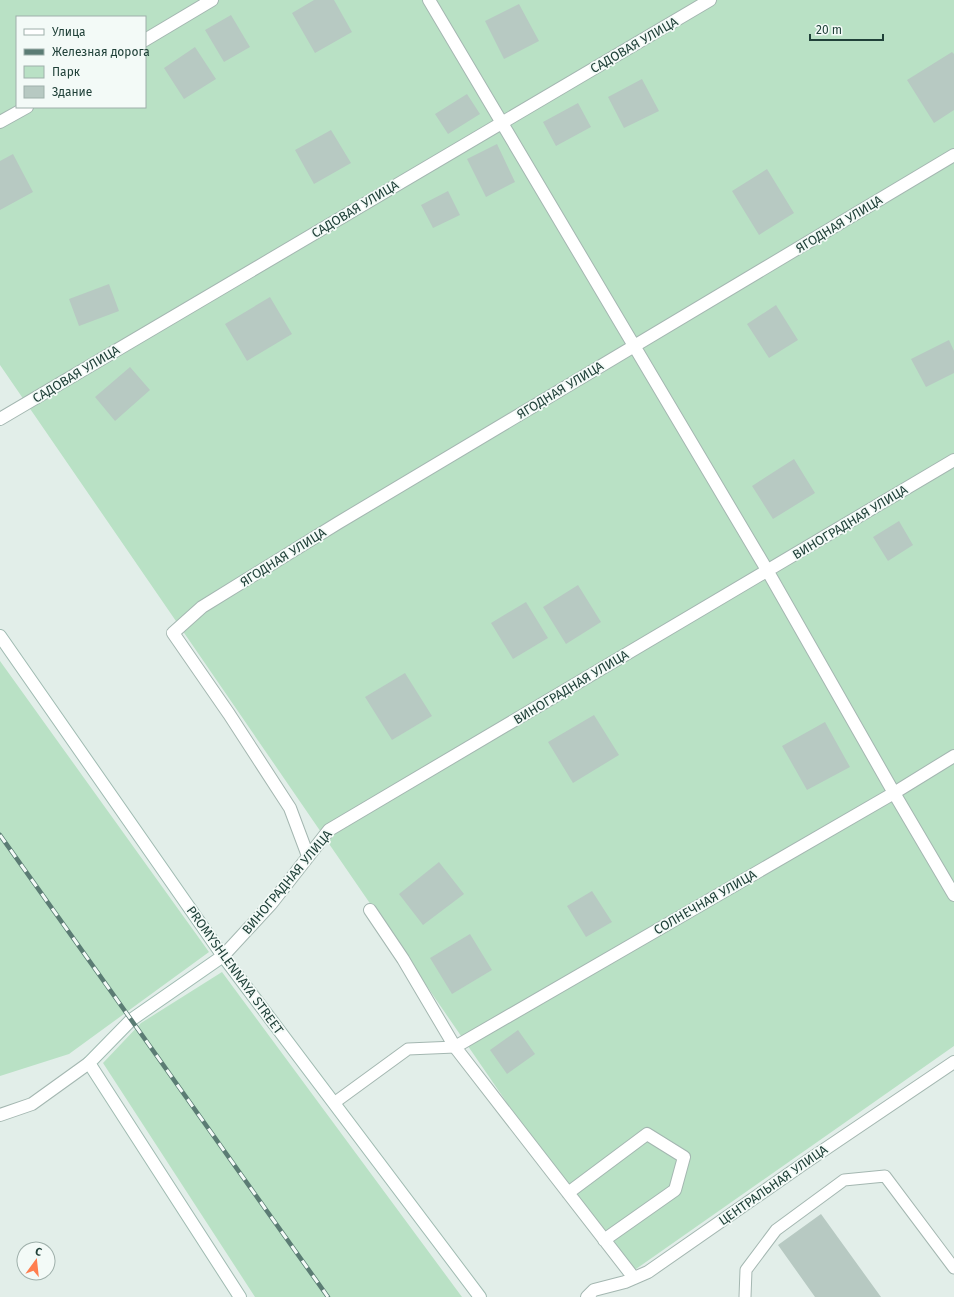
<svg xmlns="http://www.w3.org/2000/svg" width="954" height="1297" font-family="'Fira Sans',sans-serif">
  <style>
    .green { fill: #b9e1c5; fill-rule: evenodd }
    .building { fill: #b7c9c2 }
    .lines { fill: none; stroke-linecap: round; stroke-linejoin: round }
    .lane-casing { stroke: #a4b7b1; stroke-width: 13 }
    .street-casing { stroke: #a4b7b1; stroke-width: 14 }
    .secondary-casing { stroke: #a0bbb2; stroke-width: 14 }
    .lane { stroke: #fff; stroke-width: 11 }
    .street { stroke: #fff; stroke-width: 12 }
    .secondary { stroke: #fff; stroke-width: 12 }
    .rail-casing { stroke: #5b7c74; stroke-width: 4.5 }
    .rail { stroke: #f3faf7; stroke-width: 3; stroke-dasharray: 9; stroke-linecap: butt }
    .labels { text-anchor: middle; dominant-baseline: central; stroke-width: 3.5; stroke-linejoin: round; paint-order: stroke }
    .street-label { font-size: 13px; fill: #204139; stroke: #f3faf7 }
  </style>
  <rect width="100%" height="100%" fill="#e2eee9"/>
  <!-- green -->
  <path class="green" d="M0,0h954v1046l-328,230 -626,-911zM17,17h128v90h-128z
    M0,661l209,291 -140,102 -69,22z
    M222,972l240,325h-207l-152,-234 38,-40z"/>
  <!-- building -->
  <path class="building" d="M314,0h20l18,32 -37,21 -23,-40z
    M519,4l20,37 -35,18 -19,-38z
    M231,15l19,32 -26,15 -19,-32z
    M195,47l21,32 -32,20 -20,-31z
    M952,52l2,2v56l-20,13 -27,-43z
    M642,79l17,32 -35,17 -16,-31z
    M467,94l13,20 -32,20 -13,-20z
    M578,103l13,24 -35,19 -13,-24z
    M331,130l20,33 -37,21 -19,-34z
    M497,144l18,38 -29,15 -19,-38z
    M13,154l20,38 -33,18v-49z
    M767,169l27,44 -35,22 -27,-44z
    M448,191l12,24 -27,13 -12,-23z
    M109,284l10,27 -40,15 -10,-27z
    M270,297l22,37 -45,27 -22,-37z
    M776,305l22,35 -29,18 -22,-34z
    M949,340l5,11v22l-28,14 -15,-28z
    M130,367l20,23 -35,31 -20,-24z
    M794,459l21,34 -42,26 -21,-33z
    M899,521l14,24 -25,16 -15,-24z
    M578,585l23,37 -35,22 -23,-37z
    M526,602l22,36 -35,21 -22,-36z
    M405,673l27,43 -40,24 -27,-43z
    M594,715l25,40 -46,28 -25,-41z
    M825,722l25,45 -43,23 -25,-44z
    M439,862l25,32 -41,31 -24,-31z
    M592,891l20,31 -26,15 -19,-31z
    M470,934l22,36 -40,24 -22,-36z
    M518,1030l17,24 -28,20 -17,-24z
    M821,1214l60,83h-66l-37,-52z"/>
  <g class="lines">
    <!-- lane casing -->
    <g class="lane-casing">
      <path id="lane" d="M334,1103l74,-54 47,-2
        M745,1297l1,-27 30,-40 68,-50 41,-4 69,92"/>
    </g>
    <!-- street casing -->
    <g class="street-casing">
      <path id="street" d="M429,0l338,570 127,223 60,102
        M145,40l67,-40
        M0,122l27,-15
        M0,419l710,-419
        M308,856l-18,-48 -61,-94 -56,-81 29,-26 136,-84 616,-368
        M370,910l33,49 52,88 179,231
        M223,956l48,-52 58,-74 625,-370
        M455,1047l439,-254 60,-37
        M0,1115l32,-11 57,-41
        M568,1193l79,-59 37,23 -9,33 -71,50
        M587,1297l7,-7 31,-8 23,-10 158,-110 148,-100"/>
    </g>
    <!-- secondary casing -->
    <g class="secondary-casing">
      <path id="secondary" d="M0,636l223,320 257,341
        M223,956l-92,64 -42,43 151,234"/>
    </g>
    <!-- lane -->
    <use href="#lane" class="lane"/>
    <!-- street -->
    <use href="#street" class="street"/>
    <!-- secondary -->
    <use href="#secondary" class="secondary"/>
    <!-- rail casing -->
    <g class="rail-casing">
      <path id="rail" d="M0,835l328,462"/>
    </g>
    <!-- rail -->
    <use href="#rail" class="rail"/>
  </g>
  <g class="labels">
    <!-- street labels -->
    <g class="street-label">
      <text transform="translate(634 45) rotate(-30)">САДОВАЯ УЛИЦА</text>
      <text transform="translate(355 209) rotate(-31)">САДОВАЯ УЛИЦА</text>
      <text transform="translate(839 224) rotate(-31)">ЯГОДНАЯ УЛИЦА</text>
      <text transform="translate(76 374) rotate(-31)">САДОВАЯ УЛИЦА</text>
      <text transform="translate(560 390) rotate(-31)">ЯГОДНАЯ УЛИЦА</text>
      <text transform="translate(850 522) rotate(-31)">ВИНОГРАДНАЯ УЛИЦА</text>
      <text transform="translate(283 557) rotate(-32)">ЯГОДНАЯ УЛИЦА</text>
      <text transform="translate(571 687) rotate(-31)">ВИНОГРАДНАЯ УЛИЦА</text>
      <text transform="translate(287 882) rotate(-50)">ВИНОГРАДНАЯ УЛИЦА</text>
      <text transform="translate(705 902) rotate(-30)">СОЛНЕЧНАЯ УЛИЦА</text>
      <text transform="translate(235 970) rotate(54)">PROMYSHLENNAYA STREET</text>
      <text transform="translate(773 1185) rotate(-35)">ЦЕНТРАЛЬНАЯ УЛИЦА</text>
    </g>
  </g>
  <!-- legend -->
  <rect x="16" y="16" width="130" height="92" fill="#f3faf7" stroke="#9fb0ab"/>
  <rect x="24" y="29" width="20" height="6" fill="#ffffff" stroke="#9fb0ab"/>
  <text x="52" y="36" font-size="12" fill="#204139">Улица</text>
  <rect x="24" y="49" width="20" height="6" fill="#5b7c74" stroke="#9fb0ab"/>
  <text x="52" y="56" font-size="12" fill="#204139">Железная дорога</text>
  <rect x="24" y="66" width="20" height="12" fill="#b9e1c5" stroke="#9fb0ab"/>
  <text x="52" y="76" font-size="12" fill="#204139">Парк</text>
  <rect x="24" y="86" width="20" height="12" fill="#b7c9c2" stroke="#9fb0ab"/>
  <text x="52" y="96" font-size="12" fill="#204139">Здание</text>
  <!-- north arrow -->
  <g transform="translate(36 1261) rotate(15)"><circle r="19" fill="#f3faf7" stroke="#9fb0ab"/>
  <path d="M0-3L7 15L0 10L-7 15Z" fill="#ff7e4f"/>
  <text y="-6" font-size="11" font-weight="bold" text-anchor="middle" fill="#204139">С</text>
  </g>
  <!-- scale -->
  <path d="M810 34v6h73v-6" fill="none" stroke="#204139" stroke-width="2"/>
  <text x="816" y="34" font-size="12" fill="#204139" stroke="#f3faf7" stroke-width="3" paint-order="stroke">20 m</text>
</svg>
